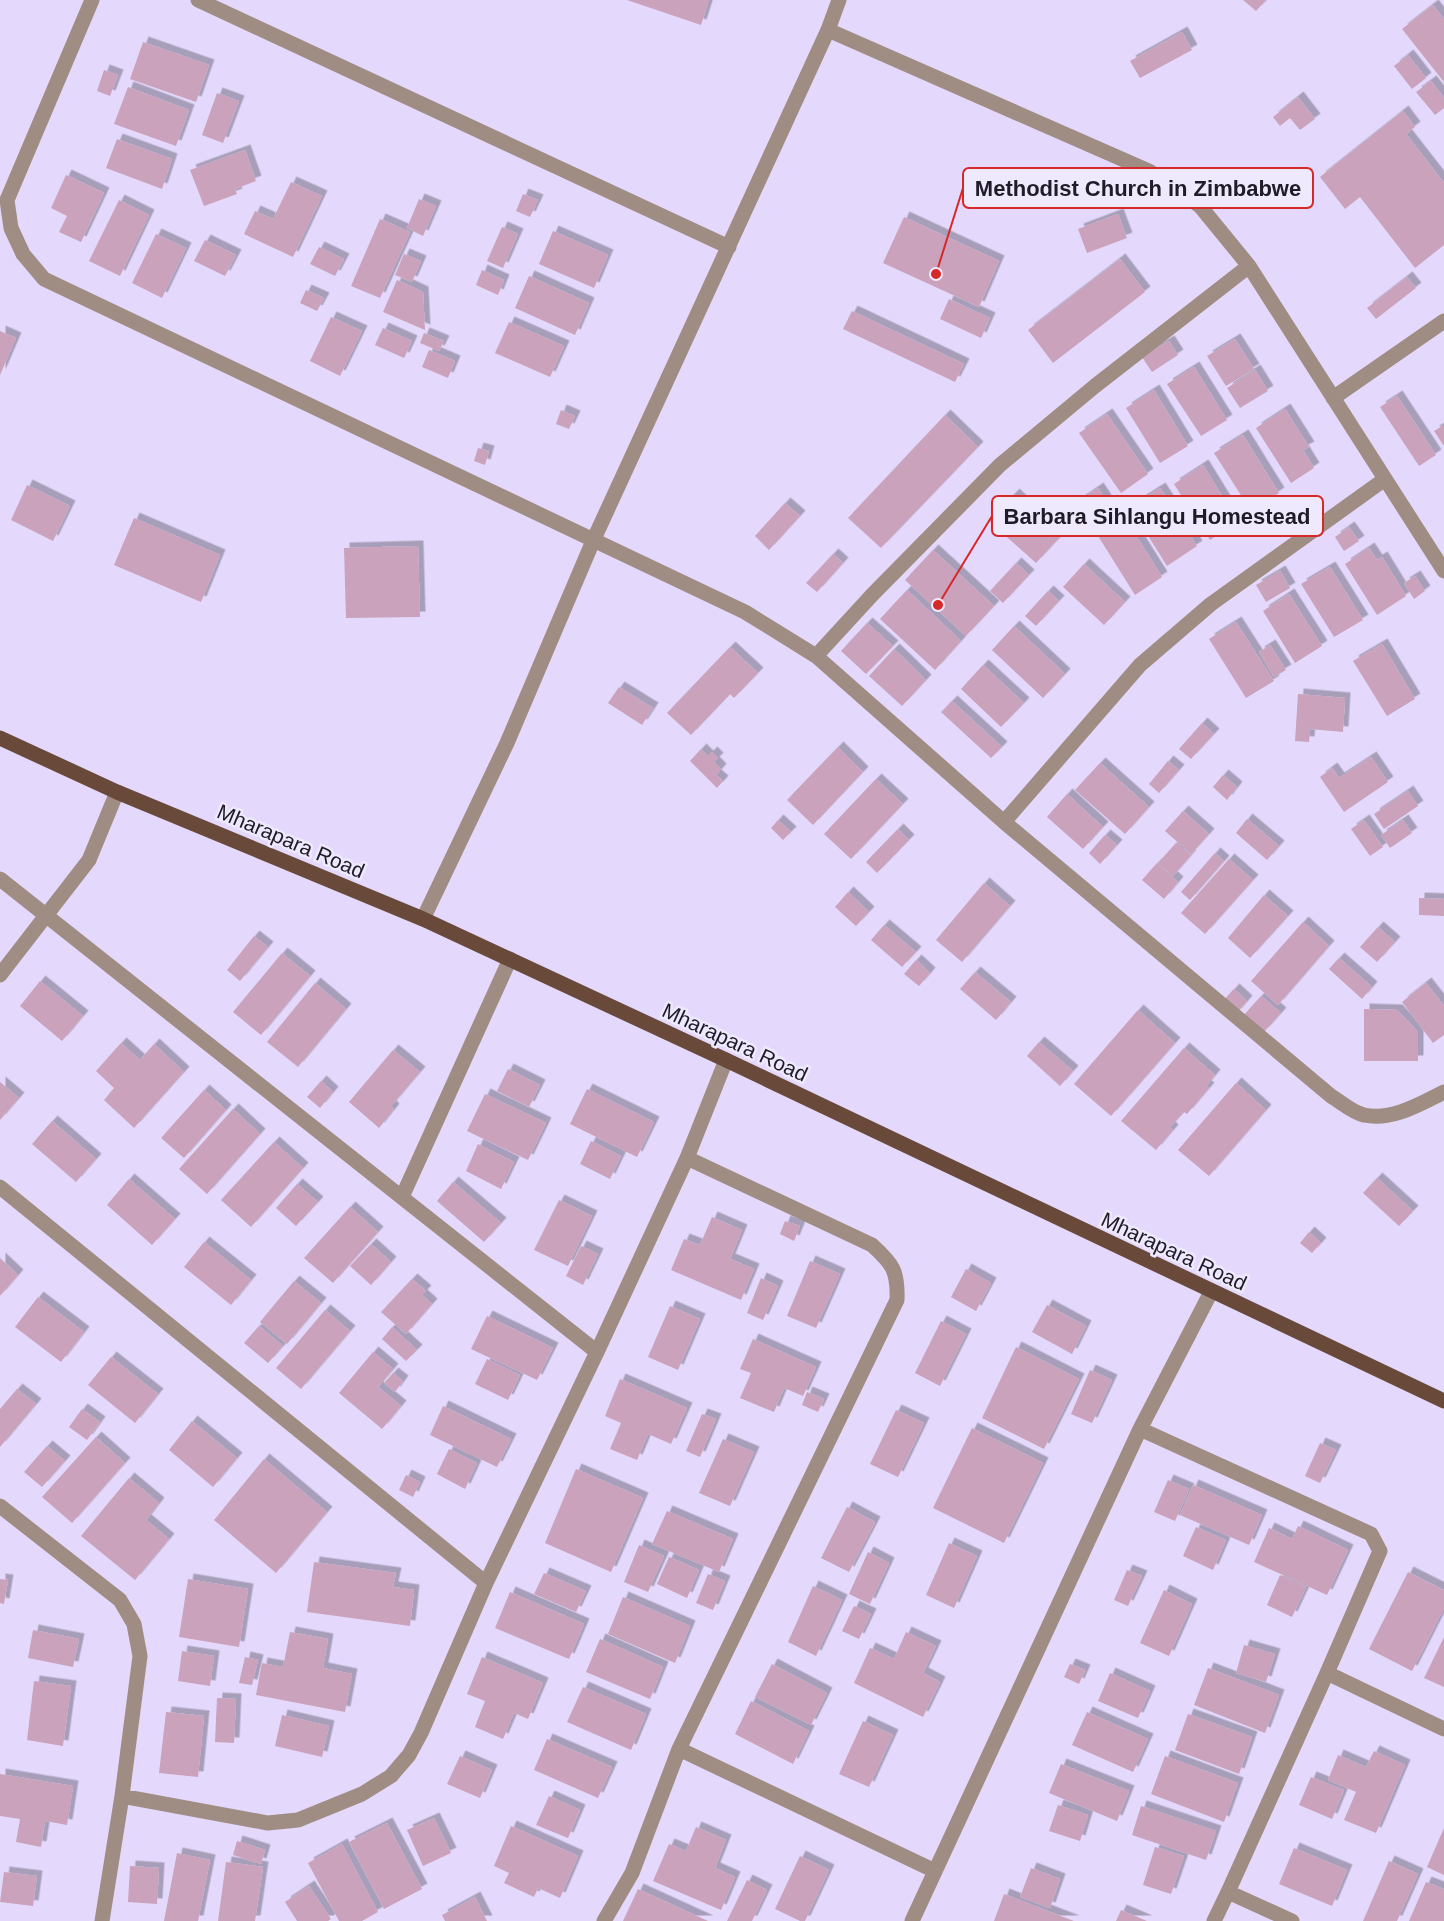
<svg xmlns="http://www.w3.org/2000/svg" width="1444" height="1921" font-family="Arial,sans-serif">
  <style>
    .building { fill: #caa2bb; filter: url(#shadow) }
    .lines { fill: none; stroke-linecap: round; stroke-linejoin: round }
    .minor { stroke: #9f8d84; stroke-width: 15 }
    .major { stroke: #68493a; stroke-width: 15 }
    .labels { text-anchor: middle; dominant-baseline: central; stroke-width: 5; stroke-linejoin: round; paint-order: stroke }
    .street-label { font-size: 21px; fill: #1f1b27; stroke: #efe9fe }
    .leader { fill: none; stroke: #d62828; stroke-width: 2 }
    .callout-dot { fill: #d62828; stroke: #efe9fe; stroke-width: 2 }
    .callout { fill: #efe9fe; stroke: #d62828; stroke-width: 2 }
    .callout-label { font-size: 22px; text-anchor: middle; font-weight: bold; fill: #1f1b27 }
  </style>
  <defs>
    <filter id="shadow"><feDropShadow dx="5.5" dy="-5.5" stdDeviation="0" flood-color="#0004"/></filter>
  </defs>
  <rect width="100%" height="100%" fill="#e4d9fc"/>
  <!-- building -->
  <path class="building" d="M627,0h82l-8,25z
    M1243,0h23l-10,11z
    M1433,5l11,14v63l-42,-53z
    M1182,32l10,18 -52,28 -10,-17z
    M143,42l66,23 -13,37 -66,-23z
    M1408,55l18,23 -14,11 -18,-23z
    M104,70l14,5 -8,21 -13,-5z
    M1431,81l13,17v10l-9,7 -19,-23z
    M128,87l61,23 -13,36 -62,-22z
    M217,93l22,8 -16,42 -21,-8z
    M1298,97l17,22 -15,11 -10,-12 -10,8 -7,-9z
    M1403,111l12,16 -9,7 38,49v62l-29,23 -55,-71 -15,12 -25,-32z
    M117,139l55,20 -10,30 -56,-21z
    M245,150l11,31 -21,8 2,5 -33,12 -14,-36z
    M66,175l38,18 -23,49 -22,-10 8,-16 -16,-8z
    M291,182l31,14 -29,61 -49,-23 11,-23 18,8z
    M523,194l15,6 -8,17 -14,-6z
    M419,199l17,7 -13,30 -16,-8z
    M119,200l30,15 -29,61 -31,-15z
    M1118,214l9,24 -40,15 -9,-24z
    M904,217l95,44 -20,46 -96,-44z
    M380,219l30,13 -30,66 -29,-12z
    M502,227l16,7 -15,34 -16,-7z
    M553,231l55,24 -14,33 -55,-24z
    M156,234l30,14 -24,50 -30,-15z
    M205,240l31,15 -11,21 -31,-15z
    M319,247l25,12 -9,17 -25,-12z
    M404,254l17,7 -9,21 -17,-7z
    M1120,259l25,33 -92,71 -25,-33z
    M482,270l22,10 -6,15 -22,-10z
    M529,276l60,27 -14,32 -60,-27z
    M1407,277l9,11 -40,31 -9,-11z
    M397,280l26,12 2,38 -42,-18z
    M306,290l18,8 -7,13 -17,-8z
    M949,299l41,19 -9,20 -41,-19z
    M852,311l112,53 -9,18 -112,-53z
    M331,317l31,14 -22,45 -30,-15z
    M509,322l55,24 -14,31 -55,-24z
    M383,328l29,13 -8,17 -29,-13z
    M0,331l16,7 -16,37z
    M424,333l20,8 -5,10 -19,-8z
    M1235,339l19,30 -28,17 -19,-30z
    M1169,341l9,14 -26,17 -10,-15z
    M429,350l26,11 -7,17 -26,-11z
    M1194,367l33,53 -26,16 -34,-52z
    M1255,370l13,21 -28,17 -13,-20z
    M1154,390l34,56 -28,17 -34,-55z
    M1397,396l39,59 -17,11 -39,-59z
    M1285,409l24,38 -6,3 11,18 -23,15 -35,-55z
    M561,410l14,6 -6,13 -13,-5z
    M1107,414l41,60 -27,19 -42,-60z
    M945,415l33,32 -97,101 -33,-30z
    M1444,425v21l-10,-15z
    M1243,435l36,58 -28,18 -37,-58z
    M478,448l11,3 -4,14 -11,-4z
    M1203,465l35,57 -28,18 -36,-56z
    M27,485l43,21 -17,35 -42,-21z
    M1098,488l8,12 -26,18 -8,-12z
    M1160,488l37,58 -30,20 -37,-59z
    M1014,494l46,43 -24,26 -47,-42z
    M785,503l15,13 -31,34 -14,-14z
    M134,518l86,37 -19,47 -87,-37z
    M1125,518l37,59 -27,18 -37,-59z
    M1349,527l10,14 -15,10 -9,-14z
    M418,546l2,71 -74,1 -2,-70z
    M1369,548l8,12 5,-3 24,39 -29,19 -32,-51z
    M933,550l61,56 -28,30 -61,-56z
    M833,554l10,9 -26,29 -11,-9z
    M1016,563l13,12 -26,28 -13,-12z
    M1084,564l41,38 -21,23 -41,-38z
    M1330,567l33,53 -29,17 -33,-53z
    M1280,571l10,17 -24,14 -10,-17z
    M1415,576l10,15 -11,8 -10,-16z
    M907,590l54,51 -26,29 -55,-51z
    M1048,591l11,10 -23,25 -11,-10z
    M1289,594l33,52 -27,17 -32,-52z
    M1236,622l38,59 -28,17 -37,-59z
    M867,623l26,23 -27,28 -25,-23z
    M1014,626l51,48 -22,24 -51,-48z
    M1382,644l33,55 -28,17 -34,-55z
    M1270,645l16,25 -12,7 -15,-25z
    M730,647l28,26 -24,25 -4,-4 -39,41 -24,-22z
    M894,649l32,31 -24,26 -33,-30z
    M983,665l41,38 -23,24 -40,-38z
    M619,687l34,21 -11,17 -34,-22z
    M1298,694l47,4 -2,34 -33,-3 -1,13 -14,-1z
    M952,701l50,46 -11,11 -50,-46z
    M1202,723l12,11 -23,25 -12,-10z
    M838,747l25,25 -50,53 -26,-25z
    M701,749l7,7 4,-4 6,6 -4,4 7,7 -5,6 7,6 -6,7 -27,-27z
    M1371,757l17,25 -44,30 -24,-35 12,-9 7,10z
    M1168,761l11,9 -20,23 -10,-9z
    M1100,763l49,44 -24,27 -50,-44z
    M1223,775l14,12 -10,13 -14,-13z
    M876,779l27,25 -52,55 -27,-25z
    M1408,791l10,15 -34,23 -10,-15z
    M1067,794l36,33 -20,22 -36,-32z
    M1183,811l26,23 -18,20 -26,-23z
    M1247,819l32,27 -12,14 -31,-27z
    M778,820l13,12 -8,8 -12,-12z
    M1364,820l19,27 -13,9 -19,-27z
    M1403,820l9,13 -22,15 -9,-13z
    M898,829l11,11 -32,33 -11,-11z
    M1105,835l12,10 -17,19 -11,-11z
    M1176,843l15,12 -18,21 -15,-13z
    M1215,853l9,8 -34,39 -9,-8z
    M1229,859l24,21 -48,54 -24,-21z
    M1157,863l21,19 -14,17 -22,-19z
    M984,883l26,23 -48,56 -26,-22z
    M848,892l21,20 -13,14 -21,-19z
    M1264,895l24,21 -38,42 -22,-20z
    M1419,898l25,1v17l-25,-1z
    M1303,922l26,24 -51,59 -27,-24z
    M884,925l32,27 -14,15 -31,-27z
    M1378,927l17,15 -18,20 -17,-15z
    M254,936l14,11 -28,34 -13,-11z
    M282,953l28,23 -49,59 -28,-23z
    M1339,958l33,29 -10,12 -33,-30z
    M916,960l14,13 -11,13 -15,-12z
    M975,972l36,30 -15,18 -36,-31z
    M40,981l43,35 -21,25 -42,-35z
    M315,983l31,26 -48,58 -31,-25z
    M1426,983l18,23v29l-11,8 -31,-41z
    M1234,989l13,12 -11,13 -14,-12z
    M1261,996l20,17 -18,20 -20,-17z
    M1364,1009l33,1 21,22v29h-54z
    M1138,1010l37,33 -64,73 -37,-32z
    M1039,1042l34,29 -13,15 -33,-30z
    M121,1043l19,17 14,-16 30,28 -50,56 -30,-28 10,-12 -18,-17z
    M1184,1048l31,27 -9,11 3,2 -22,26 -3,-2 -14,15 3,3 -17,20 -35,-29z
    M393,1050l27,22 -29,34 3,3 -15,19 -30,-26z
    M508,1069l32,16 -11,22 -32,-16z
    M321,1081l12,11 -13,16 -13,-11z
    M0,1082l19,16 -19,22z
    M1236,1083l30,27 -57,66 -31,-26z
    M587,1089l67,33 -17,35 -67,-33z
    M204,1090l22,20 -42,48 -23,-20z
    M485,1094l61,29 -18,37 -61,-29z
    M233,1109l27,25 -53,60 -28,-25z
    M52,1121l44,38 -20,23 -44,-38z
    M591,1141l30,15 -11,23 -30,-15z
    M274,1142l29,26 -52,59 -30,-27z
    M478,1144l36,18 -13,27 -35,-18z
    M1377,1178l36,33 -14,15 -36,-33z
    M129,1179l46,40 -23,26 -45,-40z
    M453,1182l48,41 -17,19 -47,-41z
    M297,1184l21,18 -22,24 -20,-18z
    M559,1200l33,16 -24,50 -34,-16z
    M350,1207l28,25 -45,51 -29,-25z
    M712,1217l30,13 -12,29 24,10 -13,31 -70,-30 13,-31 16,6z
    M785,1221l15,5 -6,15 -14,-7z
    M1309,1232l12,11 -9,10 -12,-10z
    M204,1242l47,38 -20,25 -47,-38z
    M371,1244l20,18 -20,23 -21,-19z
    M581,1246l17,8 -15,31 -17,-9z
    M0,1258l18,17 -18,21z
    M810,1261l30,13 -24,54 -29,-12z
    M966,1269l25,14 -15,28 -25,-14z
    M761,1278l17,8 -15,34 -16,-7z
    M412,1279l14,12 -4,4 10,9 -26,30 -25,-22z
    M294,1281l27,22 -34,41 -27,-22z
    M38,1297l46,35 -23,30 -46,-35z
    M1047,1305l39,21 -14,28 -40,-22z
    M670,1306l30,13 -22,51 -30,-13z
    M325,1310l25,21 -49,58 -25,-21z
    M487,1316l66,32 -16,32 -66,-31z
    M941,1321l25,13 -26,52 -25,-13z
    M259,1326l24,20 -15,17 -24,-20z
    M392,1327l25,23 -11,11 -24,-22z
    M753,1339l63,28 -13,29 -19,-8 -10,24 -34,-14 11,-25 -11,-4z
    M1016,1347l63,32 -35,70 -62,-31z
    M373,1352l20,17 -15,18 23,19 -19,23 -43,-36z
    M111,1357l47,37 -23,29 -47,-38z
    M487,1359l33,16 -12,25 -33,-16z
    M1090,1370l22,10 -20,43 -21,-9z
    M393,1373l10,8 -8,11 -11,-9z
    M620,1379l67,29 -16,36 -23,-10 -11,26 -27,-11 11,-26 -16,-7z
    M17,1389l19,15 -36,43v-38z
    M807,1392l17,7 -6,13 -16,-7z
    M443,1406l68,33 -14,28 -67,-32z
    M82,1409l18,13 -13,18 -18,-13z
    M896,1410l28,13 -26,54 -28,-13z
    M702,1414l14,5 -16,38 -14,-6z
    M192,1421l45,37 -24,29 -44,-37z
    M972,1428l71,35 -39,80 -71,-35z
    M96,1437l29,26 -53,60 -30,-26z
    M723,1439l31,13 -24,54 -31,-13z
    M1320,1443l16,7 -16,33 -15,-7z
    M47,1446l18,15 -23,26 -18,-15z
    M449,1449l28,14 -12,26 -28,-15z
    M264,1459l63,53 -51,61 -62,-53z
    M576,1469l67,29 -32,74 -66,-29z
    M406,1475l14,7 -7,15 -14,-7z
    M129,1478l30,25 -13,17 23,19 -34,41 -54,-44z
    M1168,1480l21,9 -14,32 -21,-9z
    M1193,1485l69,30 -13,30 -69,-30z
    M847,1507l28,15 -26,50 -28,-14z
    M667,1511l66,28 -14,33 -67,-28z
    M1298,1526l50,24 -21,45 -73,-33 15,-34 23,11z
    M1196,1527l30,13 -13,30 -30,-14z
    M949,1543l28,13 -23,52 -28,-13z
    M639,1545l25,11 -16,36 -24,-10z
    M868,1552l21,11 -19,41 -21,-10z
    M669,1557l30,13 -12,28 -30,-14z
    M314,1562l82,11 -3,14 21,3 -4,36 -103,-14z
    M1127,1570l15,6 -14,30 -14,-6z
    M1408,1572l36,18v18l-32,63 -43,-22z
    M544,1573l42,18 -10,21 -42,-18z
    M708,1574l17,7 -12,29 -17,-7z
    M1280,1575l26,12 -14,30 -25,-12z
    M0,1579l8,1 -4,24 -4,-1z
    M188,1579l60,10 -9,58 -60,-10z
    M813,1586l29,14 -26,56 -28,-14z
    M1164,1590l28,14 -23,52 -29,-13z
    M510,1592l74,32 -15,35 -74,-31z
    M623,1597l67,29 -15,37 -67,-29z
    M854,1606l17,8 -12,25 -17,-8z
    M33,1630l46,9 -6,28 -45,-9z
    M290,1632l38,7 -5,29 29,6 -7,38 -89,-17 6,-32 21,4z
    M906,1632l30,14 -13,27 17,9 -17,35 -69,-34 16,-35 24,11z
    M1444,1637v50l-20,-9z
    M600,1639l63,28 -13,32 -64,-27z
    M1244,1645l31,9 -9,28 -30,-9z
    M182,1651l32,5 -4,30 -32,-5z
    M245,1657l13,3 -6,25 -13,-2z
    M482,1657l61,26 -15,36 -14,-6 -11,26 -28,-12 10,-26 -18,-7z
    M772,1664l55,29 -16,32 -56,-28z
    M1070,1664l15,6 -6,14 -15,-7z
    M1208,1668l71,27 -14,38 -71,-28z
    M1110,1673l40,18 -12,27 -40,-17z
    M34,1681l37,5 -8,60 -36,-6z
    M583,1687l63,27 -15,36 -64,-28z
    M217,1698l19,1 -2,44 -19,-1z
    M751,1701l58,30 -16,33 -58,-30z
    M166,1712l38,4 -6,61 -39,-4z
    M1087,1712l61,27 -15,33 -61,-27z
    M1188,1714l64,23 -13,37 -64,-24z
    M282,1715l47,11 -7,31 -47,-11z
    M863,1721l30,14 -24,52 -30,-13z
    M547,1739l65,28 -14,31 -64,-28z
    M1374,1751l31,14 -29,68 -32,-13 12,-28 -28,-12 10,-25 28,12z
    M460,1756l32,14 -12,28 -33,-14z
    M1165,1756l73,27 -14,39 -73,-28z
    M1061,1764l68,27 -12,30 -68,-28z
    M0,1774l73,12 -6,39 -22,-4 -4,26 -25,-5 4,-23 -20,-3z
    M1311,1777l33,13 -12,29 -33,-14z
    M549,1796l31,14 -12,28 -32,-13z
    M1058,1805l30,10 -8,26 -31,-10z
    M1141,1806l75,25 -10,29 -74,-25z
    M434,1818l17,35 -28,13 -16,-36z
    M387,1823l35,66 -38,20 -35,-67z
    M511,1826l67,30 -18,42 -22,-10 -4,9 -30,-14 5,-10 -15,-7z
    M696,1827l30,13 -11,28 20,9 -14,33 -68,-29 16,-37 17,7z
    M1444,1828v47l-17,-8z
    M237,1841l28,9 -4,14 -28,-9z
    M342,1844l36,68 -16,9h-23l-31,-58z
    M1155,1847l29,9 -13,38 -28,-9z
    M1294,1848l53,22 -15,36 -53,-22z
    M177,1853l33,7 -12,61h-34z
    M800,1856l29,14 -24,51h-5l-25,-12z
    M1389,1861l29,13 -21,47h-34z
    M226,1862l37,5 -8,54h-37z
    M130,1866l29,2 -2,36 -29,-2z
    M1031,1868l29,11 -10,29 -30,-11z
    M4,1872l33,4 -4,30 -33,-4z
    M747,1880l20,10 -15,31h-25z
    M1426,1882l18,7v32h-35z
    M309,1886l22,33 -3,2h-31l-12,-19z
    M638,1889l70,32h-85z
    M1004,1894l70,27h-80z
    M475,1897l12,24h-42l-3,-6z
    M1121,1910l26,11h-31z"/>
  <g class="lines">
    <!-- minor -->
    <path class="minor" d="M92,0l-85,200 4,28 12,26 21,25 701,333 71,44 188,166 327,274c10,6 22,17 33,19 28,6 56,-11 80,-23
      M198,0l531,247
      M828,30l321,141 51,35 49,60 195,305
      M1333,398l111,-77
      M816,656l56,-61 128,-130 95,-79 154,-120
      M1004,822l136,-157 71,-61 174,-125
      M0,879l597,473
      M423,919l84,-176 86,-202 235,-511 11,-30
      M0,975l89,-115 28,-68
      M0,1187l486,396
      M402,1197l108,-238
      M1140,1429l231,105 9,17 -53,122
      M0,1506l120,94 14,24 6,32 -18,140 -20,125
      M679,1749l218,-449c1,-29 -4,-36 -25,-55l-185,-87
      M122,1796l146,27 30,-3 64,-26 29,-18 18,-21 12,-22 65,-150 111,-231 90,-194 39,-98
      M1228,1892l99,-219 117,56
      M604,1921l28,-48 47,-124 256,122
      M912,1921l228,-492 71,-137
      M1214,1921l14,-29 64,29"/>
    <!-- major -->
    <path class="major" d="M0,738l117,54 306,127 303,141 718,341"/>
  </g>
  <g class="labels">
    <!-- street labels -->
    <g class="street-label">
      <text transform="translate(291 841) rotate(23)">Mharapara Road</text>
      <text transform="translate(735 1042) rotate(25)">Mharapara Road</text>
      <text transform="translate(1174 1251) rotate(25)">Mharapara Road</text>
    </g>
  </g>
  <!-- callouts -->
  <path class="leader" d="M936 274L963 188M938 605L992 516"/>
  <g class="callout-dot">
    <circle cx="936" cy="274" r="6"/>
    <circle cx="938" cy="605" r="6"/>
  </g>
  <g class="callout">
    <rect x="963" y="168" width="350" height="40" rx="6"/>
    <rect x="992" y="496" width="331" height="40" rx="6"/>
  </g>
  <g class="callout-label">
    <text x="1138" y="196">Methodist Church in Zimbabwe</text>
    <text x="1157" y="524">Barbara Sihlangu Homestead</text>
  </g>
</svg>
